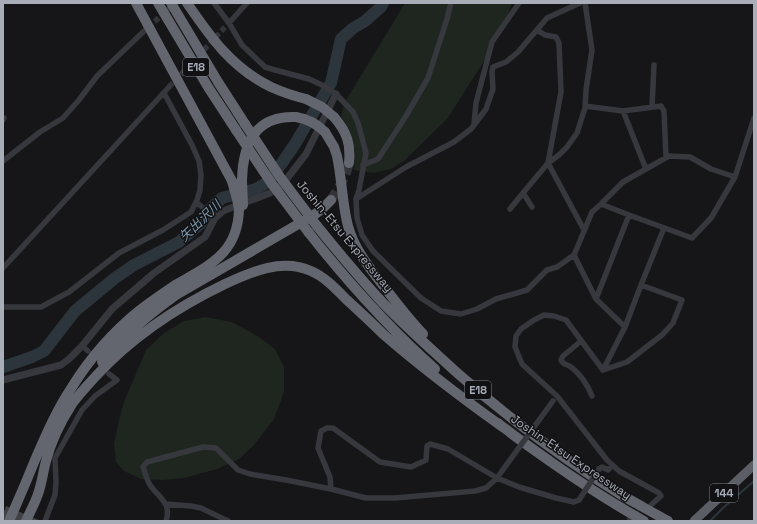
<svg xmlns="http://www.w3.org/2000/svg" width="757" height="524" font-family="'Space Grotesk','Noto Sans JP',sans-serif">
  <style>
    .green { fill: #1e261f }
    .lines { fill: none; stroke-linecap: round; stroke-linejoin: round }
    .stream { stroke: #2c353c; stroke-width: 2 }
    .river { stroke: #2c353c; stroke-width: 12 }
    .building { fill: #404145 }
    .minor-tunnel { stroke: #333438; stroke-width: 5.5; stroke-dasharray: 5.5 3; stroke-linecap: butt }
    .motorway-tunnel { stroke: #333438; stroke-width: 10; stroke-dasharray: 10 5; stroke-linecap: butt }
    .minor { stroke: #37383d; stroke-width: 5.5 }
    .tertiary { stroke: #37383d; stroke-width: 7 }
    .trunk { stroke: #5b5e65; stroke-width: 9 }
    .motorway { stroke: #63666e; stroke-width: 10 }
    .minor-bridge { stroke: #37383d; stroke-width: 5.5 }
    .motorway-bridge { stroke: #63666e; stroke-width: 10 }
    .labels { text-anchor: middle; dominant-baseline: central; stroke-width: 3; stroke-linejoin: round; paint-order: stroke }
    .shield { fill: #111113; stroke: #7b7e86; stroke-width: 1 }
    .shield-label { font-size: 11px; font-weight: bold; fill: #a8adb8 }
    .street-label { font-size: 12px; fill: #a8adb8; stroke: #111113 }
    .water-label { font-size: 13px; font-style: italic; fill: #7f9bb3; stroke: #111113 }
  </style>
  <rect width="100%" height="100%" fill="#161618"/>
  <!-- green -->
  <path class="green" d="M405,3h107l-6,17 -25,46 -34,53 -42,41 -14,9 -17,4 -20,-3 1,-19 -5,-20 -9,-15 4,-14z
    M205,317l27,5 27,15 16,12 9,18v25l-10,27 -21,27 -14,13 -22,10 -33,9 -21,2 -22,-1 -17,-8 -8,-9 -2,-18 5,-24 5,-18 22,-52 18,-17 20,-12z"/>
  <g class="lines">
    <!-- stream -->
    <path class="stream" d="M710,521l13,-13 31,-27"/>
    <!-- river -->
    <path class="river" d="M3,367l29,-10 12,-6 31,-40 40,-33 19,-13 45,-23 21,-18 8,-13 14,-13 34,-9 10,-6 16,-20 13,-19 36,-61 10,-44 11,-10 13,-8 16,-14 2,-4"/>
  </g>
  <!-- building -->
  <path class="building" d="M6,506l35,15h-31l-7,-3v-3z"/>
  <g class="lines">
    <!-- minor-tunnel -->
    <path class="minor-tunnel" d="M142,33l32,-29
      M169,87l60,-64
      M628,521l18,-13"/>
    <!-- motorway-tunnel -->
    <path class="motorway-tunnel" d="M331,200c8,-11 14,-23 18,-37"/>
    <!-- minor -->
    <path class="minor" d="M214,3l15,20 13,22 23,22 10,3 34,9 13,6 14,9 17,18 5,11 8,30 -7,37 -3,9 1,19 5,17 11,16 48,47 20,13 20,3 16,-5 19,-10 31,-9 20,-20 10,-3 17,-12 18,-43 9,-8 22,-22 46,-26 21,1 21,12 24,8
      M229,23l18,-20
      M537,30l8,5 11,2 3,6 2,49 -13,71 11,-8 8,-8 10,-14 8,-25 1,-18 6,-40 -7,-47
      M585,106l38,5 23,58
      M652,107l2,-42
      M623,111l38,-5 3,5 2,46
      M3,120l1,-2
      M474,124l2,-21 16,-61 27,-39
      M3,161l37,-29 23,-14 16,-18 18,-24 45,-43
      M363,165l15,-6 28,-43 22,-38 19,-59 4,-16
      M356,199l50,-32 48,-25 17,-13 15,-20 7,-20 -1,-17 1,-5 13,-5 12,-10 29,-34 33,-15
      M196,202l19,16
      M601,204l28,11 63,23 19,-20 24,-41 19,-59
      M532,207l-9,-14 25,-30 36,67
      M510,209l13,-16
      M574,255l22,44 29,28
      M3,268l166,-181
      M596,299l33,-84
      M3,307h38l28,-15 50,-39 44,-23 28,-18 6,-12 3,-10 1,-15 -2,-14 -7,-16 -28,-52
      M581,341l-18,15 -2,4c2,5 6,4 10,7 9,7 17,19 21,29
      M82,346l6,5
      M603,370l-37,-50 -12,-4 -10,-1 -10,5 -13,9 -5,7 -1,11 7,17 35,32 50,64 12,11 40,22 2,3 -10,9
      M603,370l22,-43 16,-42 23,-57
      M603,370l24,-8 35,-27 11,-12 9,-23 -41,-15
      M599,469l3,-2 6,3 4,-5
      M331,489l-1,-12 -12,-29 3,-17 6,-3h6l47,34 31,5 15,-7 1,-14 3,-2 18,5 49,29 22,9 37,11 18,4 5,-2
      M166,504l25,2 10,2 27,13
      M45,521l10,-26 1,-12 -1,-25 27,-48 13,-14 22,-16 -8,-6
      M166,521c6,-18 -7,-23 -16,-36 -3,-5 -5,-12 -7,-18l4,-5 56,-15 13,1 22,22 12,4 36,6 45,9 35,9h29l80,-7 11,-3 11,-10 5,-7"/>
    <!-- tertiary -->
    <path class="tertiary" d="M3,380l58,-15 8,-6 13,-13 30,-37 42,-36 51,-36 10,-19 8,-7 47,-18 12,-8 24,-31 30,-60"/>
    <!-- trunk -->
    <path class="trunk" d="M694,521l60,-56"/>
    <!-- motorway -->
    <path class="motorway" d="M136,3l96,178
      M158,3l50,84 28,43
      M171,3l47,79 27,42
      M187,3c24,35 45,65 84,84 11,5 23,9 35,12
      M334,117c13,15 17,27 15,46
      M325,132l9,15 3,9c5,23 5,47 11,70 6,22 20,40 34,58 13,17 26,34 41,50
      M242,180c1,-36 13,-65 54,-63
      M317,226c21,26 42,51 65,76 23,24 48,46 73,69 52,46 108,88 168,125 15,8 30,17 45,25
      M309,233c38,48 79,94 126,136
      M102,362c22,-27 45,-46 74,-67l138,-80 9,-7 8,-8
      M498,423c17,14 35,26 53,39 30,21 61,41 93,59
      M9,521c9,-20 18,-41 26,-61 11,-25 22,-51 37,-73 18,-29 42,-56 68,-77 12,-9 25,-18 37,-26 33,-19 61,-31 62,-75
      M26,521c4,-9 9,-18 12,-27 4,-11 5,-22 8,-33 5,-19 15,-40 26,-57 7,-10 16,-19 24,-28 36,-39 81,-69 129,-92 26,-12 57,-26 86,-13 14,6 25,18 36,29 12,11 24,22 36,34 38,33 79,64 121,94"/>
    <!-- minor-bridge -->
    <path class="minor-bridge" d="M502,471l51,-70
      M579,500l20,-31"/>
    <!-- motorway-bridge -->
    <path class="motorway-bridge" d="M306,99l16,8 12,10
      M296,117c12,2 21,7 29,15
      M245,124l35,53 37,49
      M236,130l36,54 37,49
      M242,180l1,25
      M232,181l5,18 2,10"/>
  </g>
  <g class="labels">
    <!-- shield labels -->
    <g class="shield">
      <rect x="183" y="58" width="26" height="18" rx="3"/>
      <rect x="465" y="381" width="26" height="18" rx="3"/>
      <rect x="710" y="484" width="28" height="18" rx="3"/>
    </g>
    <g class="shield-label">
      <text x="196" y="67">E18</text>
      <text x="478" y="390">E18</text>
      <text x="724" y="493">144</text>
    </g>
    <!-- street labels -->
    <g class="street-label">
      <text transform="translate(345 236) rotate(50)">Joshin-Etsu Expressway</text>
      <text transform="translate(571 457) rotate(34)">Joshin-Etsu Expressway</text>
    </g>
    <!-- water labels -->
    <g class="water-label">
      <text transform="translate(200 221) rotate(-44)">矢出沢川</text>
    </g>
  </g>
  <!-- border -->
  <rect width="757" height="524" fill="none" stroke="#a8adb8" stroke-width="8"/>
</svg>
